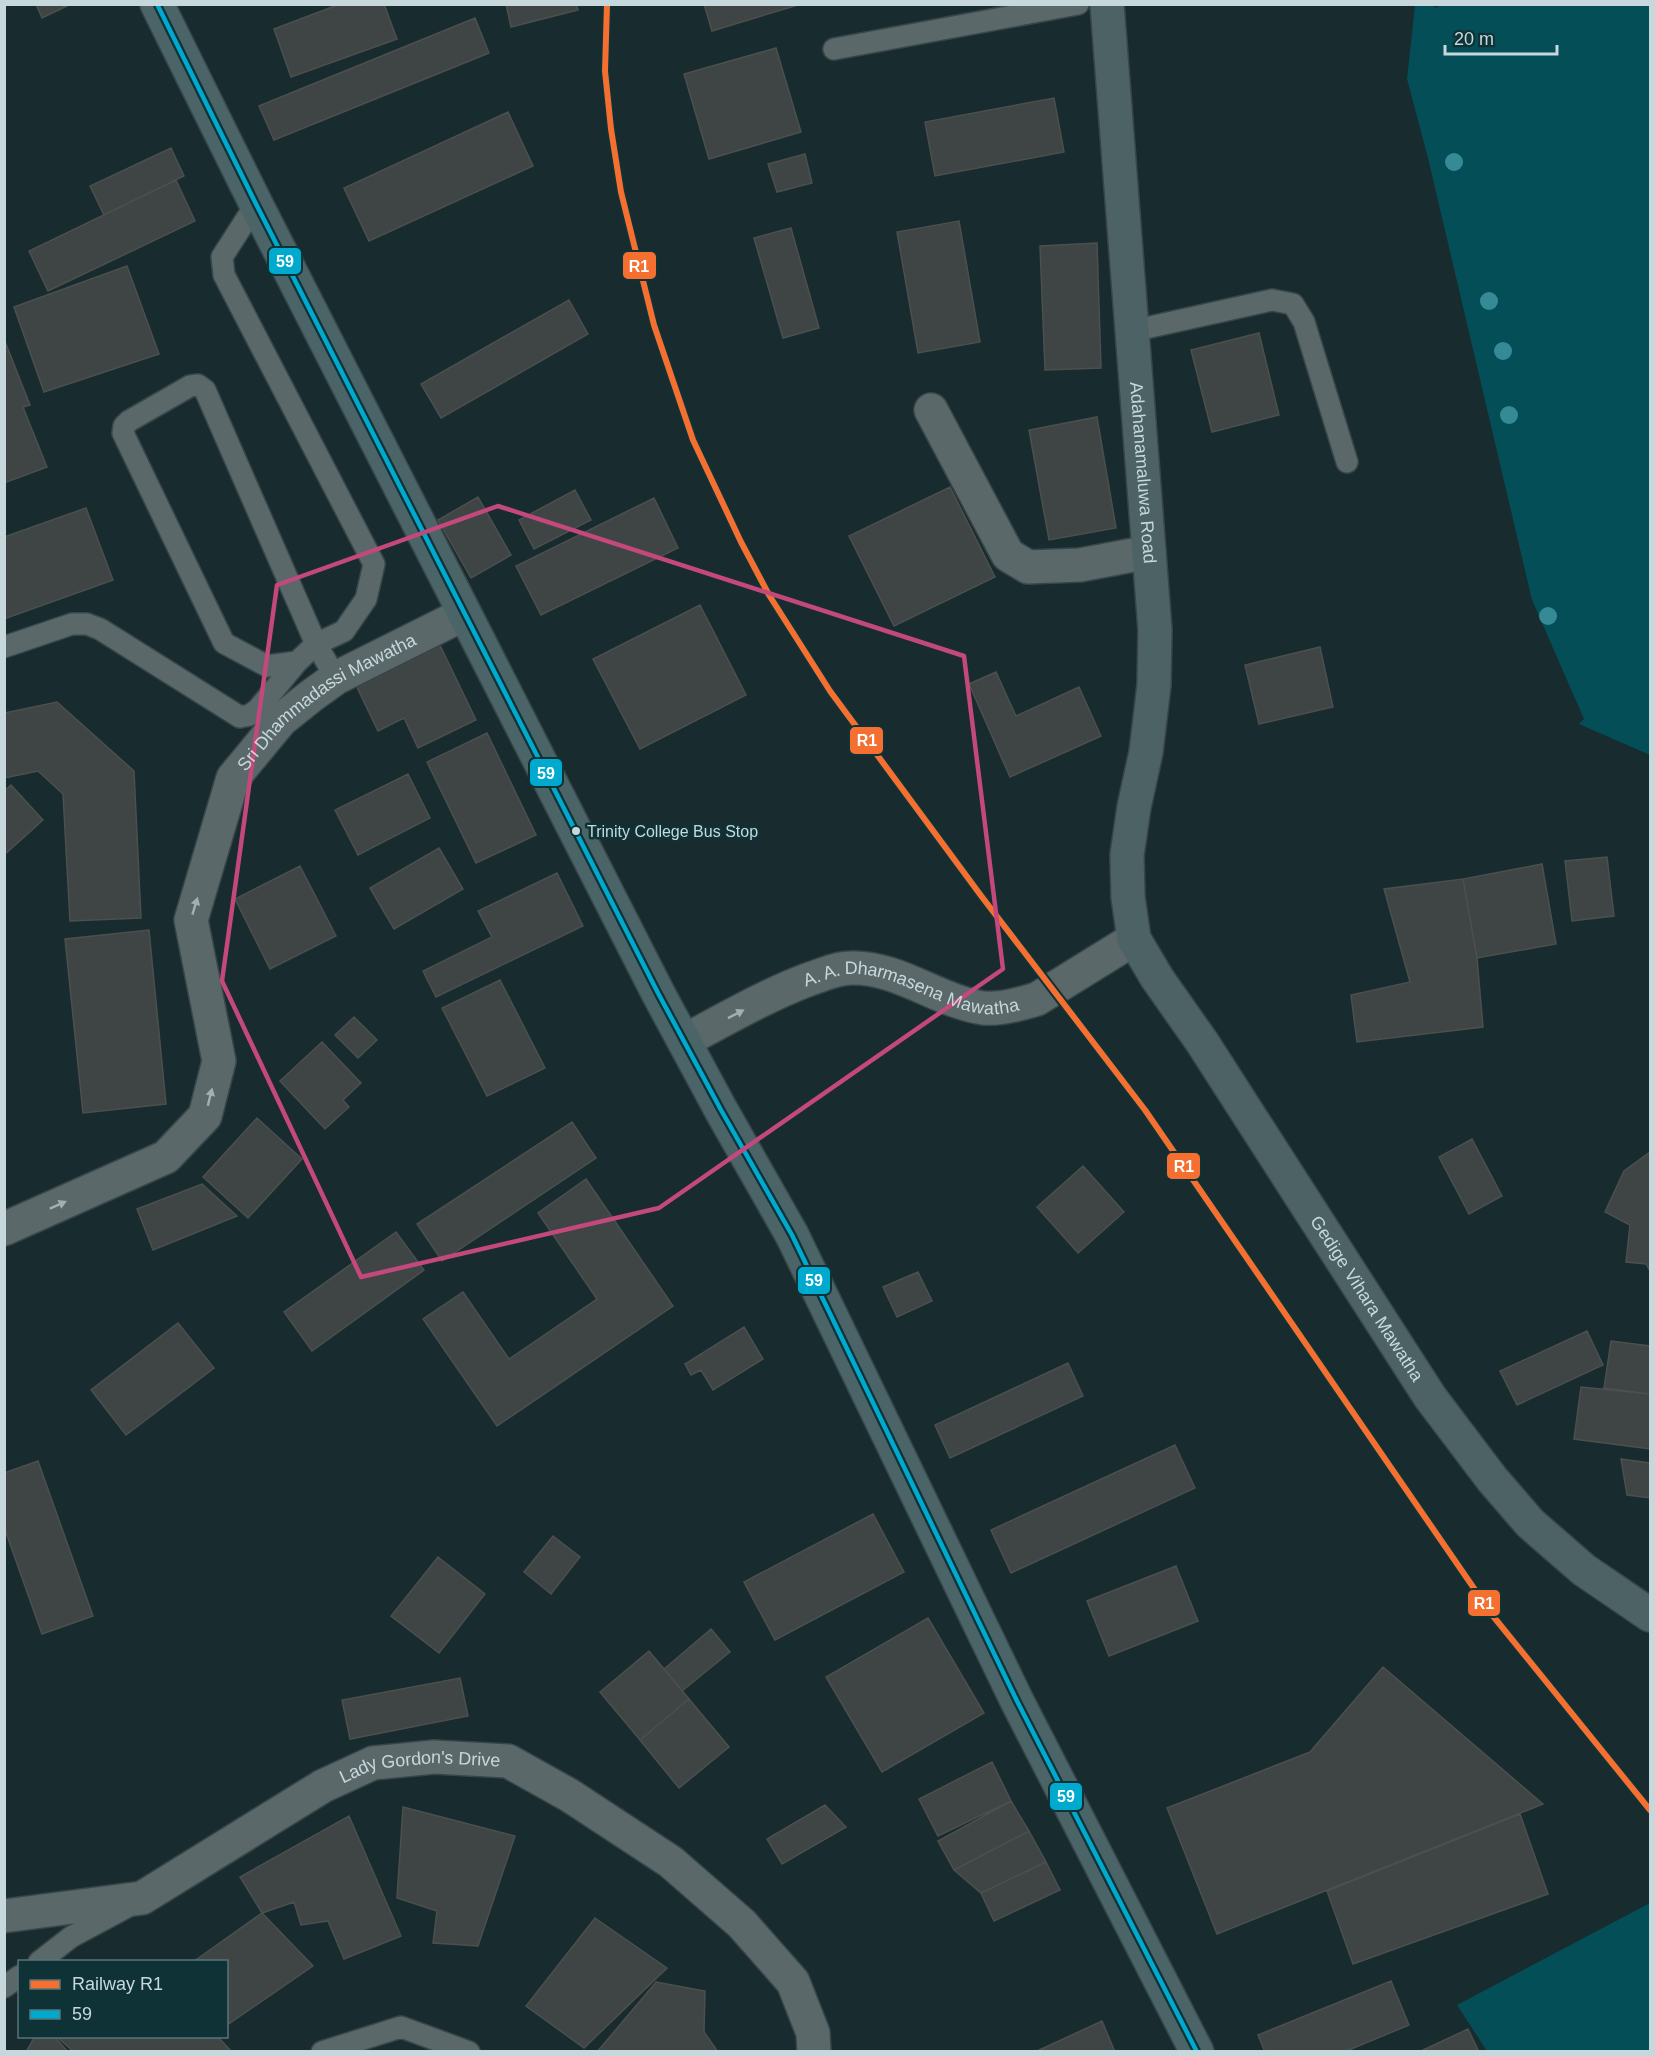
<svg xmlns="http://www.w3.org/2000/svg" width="1655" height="2056" font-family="Arial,sans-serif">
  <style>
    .green { fill: #044e57 }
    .building { fill: #3f4445; stroke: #4b504e; stroke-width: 1.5 }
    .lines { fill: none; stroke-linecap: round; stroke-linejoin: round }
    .service-casing { stroke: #384649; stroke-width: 24 }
    .minor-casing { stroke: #384649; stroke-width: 36 }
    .tertiary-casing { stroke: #384649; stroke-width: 36 }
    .primary-casing { stroke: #384649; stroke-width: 36 }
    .trunk-casing { stroke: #384649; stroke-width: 36 }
    .service { stroke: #5a686a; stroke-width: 21 }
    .minor { stroke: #5a686a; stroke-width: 33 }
    .tertiary { stroke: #5a686a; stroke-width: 33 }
    .primary { stroke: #4c6265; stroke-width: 33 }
    .trunk { stroke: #4a6468; stroke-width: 33 }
    .bus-1-casing { stroke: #0f3237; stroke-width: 9 }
    .bus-1 { stroke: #00a9ce; stroke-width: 4.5 }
    .rail-1-casing { stroke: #0f3237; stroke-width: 10 }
    .rail-1 { stroke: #f46f30; stroke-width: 6 }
    .tree { fill: #368a96 }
    .oneway { fill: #a0b1b4 }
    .marked { fill: none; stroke: #c3487b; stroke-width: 4.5; stroke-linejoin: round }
    .bus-dot { fill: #c6d8dc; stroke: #0f3237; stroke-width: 2 }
    .labels { text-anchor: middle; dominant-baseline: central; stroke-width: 5; stroke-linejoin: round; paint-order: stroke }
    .bus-label { font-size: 16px; fill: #c6d8dc; stroke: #0f3237; text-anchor: start }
    .street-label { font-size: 18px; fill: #c6d8dc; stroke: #0f3237 }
    .line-badge { stroke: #0f3237; stroke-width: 2 }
    .badge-label { font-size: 16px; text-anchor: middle; font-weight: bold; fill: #fff }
  </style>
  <rect width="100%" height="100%" fill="#182b2e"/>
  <!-- green -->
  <path class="green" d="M1440,4l210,1v750l-71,-31 5,-5 -52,-119 -104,-442 -21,-79 8,-74h15l7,3z
    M1650,1903v148h-163l-30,-46z"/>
  <!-- building -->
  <path class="building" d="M36,4h35l-29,14z
    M340,4h44l13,35 -106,38 -17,-48z
    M506,4h70l2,6 -67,17z
    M704,4h97l-89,27z
    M475,18l14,35 -215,87 -15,-34z
    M776,48l25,84 -92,27 -25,-85z
    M1054,98l10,54 -129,24 -10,-54z
    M508,112l25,54 -164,75 -25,-53z
    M171,148l13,28 -80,39 -14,-29z
    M805,154l7,29 -35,9 -9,-28z
    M176,180l19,41 -147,70 -19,-40z
    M959,221l21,121 -62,11 -21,-121z
    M791,228l28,100 -36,10 -29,-100z
    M1097,243l4,125 -56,2 -5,-124z
    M127,266l32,88 -115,38 -30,-85z
    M569,300l19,34 -147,84 -20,-34z
    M1259,333l20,82 -67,17 -21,-82z
    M6,344l24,61 -7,2 24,60 -43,16v-138z
    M1097,417l19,111 -67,12 -20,-110z
    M950,487l45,90 -101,49 -45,-90z
    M575,490l16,30 -57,29 -15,-29z
    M478,497l33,58 -40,23 -33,-58z
    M654,498l24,50 -137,67 -25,-49z
    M86,508l27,72 -109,39v-82z
    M700,605l46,90 -106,54 -47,-90z
    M436,637l40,83 -58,28 -14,-30 -26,13 -26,-54z
    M1320,647l13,60 -74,17 -14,-59z
    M996,672l20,44 63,-29 22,49 -91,41 -41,-93z
    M57,702l77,69 7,147 -71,3 -7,-127 -25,-23 -34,7v-65z
    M487,733l49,102 -60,28 -49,-101z
    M408,774l22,44 -72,37 -23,-45z
    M11,785l32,35 -39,35v-64z
    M439,848l24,41 -69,40 -24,-41z
    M1607,857l7,59 -42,5 -7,-60z
    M1542,864l14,80 -79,14 -14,-79z
    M300,866l36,70 -66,33 -35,-70z
    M557,873l26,53 -147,71 -13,-26 69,-34 -14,-26z
    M1463,879l14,79 6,69 -126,15 -6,-47 59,-13 -26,-93z
    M149,930l17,174 -83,9 -18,-174z
    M500,980l45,88 -58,28 -45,-88z
    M354,1017l23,23 -19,18 -23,-23z
    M322,1042l39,41 -18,17 6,7 -24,22 -45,-48z
    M257,1118l45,41 -54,59 -45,-41z
    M572,1122l24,36 -154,103 -25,-37z
    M1472,1139l30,57 -33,18 -30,-57z
    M1650,1152v119l-4,-7 -20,-2 4,-37 -25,-13 19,-41z
    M1083,1166l41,46 -46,41 -41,-46z
    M586,1179l87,127 -176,120 -74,-107 40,-27 46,67 88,-60 -59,-86z
    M202,1184l35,32 -84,34 -16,-41z
    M396,1232l28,38 -112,81 -28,-39z
    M918,1272l14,29 -35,16 -14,-30z
    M178,1323l36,45 -88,67 -35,-45z
    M744,1327l19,32 -50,31 -12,-20 -10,5 -6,-11z
    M1587,1331l16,34 -86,40 -17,-34z
    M1611,1341l39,5v48l-46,-6z
    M1068,1363l15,33 -133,62 -15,-33z
    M1581,1387l69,7v55l-76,-10z
    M1175,1445l20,43 -184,85 -20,-43z
    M1621,1459l29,4v35l-23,-3z
    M38,1461l55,155 -51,18 -38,-107v-54z
    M873,1514l31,58 -129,68 -31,-58z
    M553,1536l27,21 -29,37 -27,-22z
    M438,1557l47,37 -46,59 -48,-37z
    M1176,1566l22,55 -89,35 -22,-55z
    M928,1618l56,95 -102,59 -56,-95z
    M711,1629l19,23 -48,39 -18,-22z
    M649,1651l40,48 -49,41 -40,-48z
    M1383,1667l160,137 -326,130 -50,-126 143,-56z
    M460,1678l8,38 -118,23 -8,-39z
    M689,1699l40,48 -50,41 -39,-48z
    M992,1762l19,39 -73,35 -19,-37z
    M1011,1801l18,30 -75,39 -16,-29z
    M825,1805l21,22 -64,37 -15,-25z
    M403,1807l112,29 -37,110 -45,-3 4,-32 -40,-13z
    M1520,1814l28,80 -195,70 -26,-73z
    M349,1816l52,120 -57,23 -16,-38 -27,4 -7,-23 -32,11 -22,-36z
    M1029,1831l17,31 -65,31 -27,-23z
    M1046,1862l14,28 -66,31 -13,-28z
    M262,1913l51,53 -86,59 -1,-63h-33z
    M595,1918l72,50 -83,80 -58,-42z
    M1391,1981l18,44 -65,27h-79l-7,-17z
    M656,1982l49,9 -1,41 14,20h-121z
    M1102,2021l13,31h-80z
    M1468,2029l11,23h-60z
    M35,2036h19l14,16h-42z
    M56,2036h161l15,16h-158z"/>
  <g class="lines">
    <!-- service casing -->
    <g class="service-casing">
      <path id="service" d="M834,49l244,-45
        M1132,331l140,-31 21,4 11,18 43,140
        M4,647l68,-23h15l13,5 140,88 10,-2 8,-6 39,-47 19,-18 28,-13 22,-32 8,-35 -150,-289 -2,-18 34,-53
        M297,662l-30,4 -43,-23 -101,-210 1,-7 5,-5 61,-35 8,-1 7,5 111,254 20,34
        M39,1962l32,-25 58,-31
        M4,1987l16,-11
        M322,2052l79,-25 68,25"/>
    </g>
    <!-- minor casing -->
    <g class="minor-casing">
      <g id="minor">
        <path d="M931,410l77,145 20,12 52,-2 69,-13"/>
        <path id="s1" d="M4,1229l162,-72 39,-41 14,-55 -28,-141 42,-142 48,-58 30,-24 25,-18 128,-64"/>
        <path id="s2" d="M4,1916l138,-18 181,-112 50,-23 61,-6 74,4 61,34 102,67 71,62 51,58 20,51 1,19"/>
      </g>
    </g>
    <!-- tertiary casing -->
    <g class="tertiary-casing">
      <g id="tertiary">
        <path id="s3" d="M684,1041c40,-21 81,-45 123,-61 15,-5 29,-12 45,-12 46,-1 86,33 131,40 17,2 38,-4 54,-9l97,-60"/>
      </g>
    </g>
    <!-- primary casing -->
    <g class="primary-casing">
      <g id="primary">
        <path id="s4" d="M1107,4l48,626 -1,55 -8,67 -12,55 -7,48 1,42 6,42 23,39 45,64 228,355 62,82 38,44 54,47 66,45"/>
      </g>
    </g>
    <!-- trunk casing -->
    <g class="trunk-casing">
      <path id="trunk" d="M157,4l99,200 402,789 63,117 71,125 225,466 180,351"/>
    </g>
    <!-- service -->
    <use href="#service" class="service"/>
    <!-- minor -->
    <use href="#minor" class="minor"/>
    <!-- tertiary -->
    <use href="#tertiary" class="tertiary"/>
    <!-- primary -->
    <use href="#primary" class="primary"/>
    <!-- trunk -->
    <use href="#trunk" class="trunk"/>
    <!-- bus-1 casing -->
    <g class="bus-1-casing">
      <path id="bus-1" d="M157,4l99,200 402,789 63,117 71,125 225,466 180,351"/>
    </g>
    <!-- bus-1 -->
    <use href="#bus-1" class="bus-1"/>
    <!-- rail-1 casing -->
    <g class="rail-1-casing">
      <path id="rail-1" d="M607,4l-2,67 6,58 10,63 33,133 39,115 48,102 28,53 61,96 152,206 163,213 348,506 157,194"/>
    </g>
    <!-- rail-1 -->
    <use href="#rail-1" class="rail-1"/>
  </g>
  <!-- trees -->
  <g class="tree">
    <circle cx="1454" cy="162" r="9"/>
    <circle cx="1489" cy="301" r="9"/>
    <circle cx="1503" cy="351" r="9"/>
    <circle cx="1509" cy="415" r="9"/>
    <circle cx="1548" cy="616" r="9"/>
  </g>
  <!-- one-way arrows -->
  <defs><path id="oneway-solid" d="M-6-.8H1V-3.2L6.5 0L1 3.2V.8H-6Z" transform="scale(1.5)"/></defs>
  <g class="oneway">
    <use href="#oneway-solid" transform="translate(195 906) rotate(-73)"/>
    <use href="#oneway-solid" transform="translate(736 1014) rotate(-27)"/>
    <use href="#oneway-solid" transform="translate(210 1097) rotate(-76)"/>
    <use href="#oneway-solid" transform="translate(58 1205) rotate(-24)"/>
  </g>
  <!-- marked area -->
  <path class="marked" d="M498,506l466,150 39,313 -344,239 -298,69 -139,-296 55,-396z"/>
  <!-- markers -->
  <circle class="bus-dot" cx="576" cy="831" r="5"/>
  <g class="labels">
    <!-- bus labels -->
    <g class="bus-label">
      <text x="587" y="831">Trinity College Bus Stop</text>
    </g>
    <!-- street labels -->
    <g class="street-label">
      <text stroke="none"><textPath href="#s4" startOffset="470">Adahanamaluwa Road</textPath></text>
      <text stroke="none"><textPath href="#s1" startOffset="705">Sri Dhammadassi Mawatha</textPath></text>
      <text stroke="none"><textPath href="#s3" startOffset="246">A. A. Dharmasena Mawatha</textPath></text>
      <text stroke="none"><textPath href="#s4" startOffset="1368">Gedige Vihara Mawatha</textPath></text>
      <text stroke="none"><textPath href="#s2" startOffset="453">Lady Gordon's Drive</textPath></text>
    </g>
  </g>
  <g class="line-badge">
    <rect x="268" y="247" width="34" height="28" rx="6" fill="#00a9ce"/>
    <rect x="622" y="251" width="35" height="29" rx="6" fill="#f46f30"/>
    <rect x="849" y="726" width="35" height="29" rx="6" fill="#f46f30"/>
    <rect x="529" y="758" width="34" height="29" rx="6" fill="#00a9ce"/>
    <rect x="1166" y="1152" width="35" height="28" rx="6" fill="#f46f30"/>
    <rect x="797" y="1266" width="34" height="29" rx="6" fill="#00a9ce"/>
    <rect x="1467" y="1589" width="34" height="28" rx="6" fill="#f46f30"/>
    <rect x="1049" y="1782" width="34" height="29" rx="6" fill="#00a9ce"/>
  </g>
  <g class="badge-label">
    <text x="285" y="267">59</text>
    <text x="639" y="272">R1</text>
    <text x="867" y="746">R1</text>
    <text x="546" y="779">59</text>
    <text x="1184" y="1172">R1</text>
    <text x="814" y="1286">59</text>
    <text x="1484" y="1609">R1</text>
    <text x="1066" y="1802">59</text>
  </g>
  <!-- border -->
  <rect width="1655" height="2056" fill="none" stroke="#c6d8dc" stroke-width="12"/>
  <!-- legend -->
  <rect x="18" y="1960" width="210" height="78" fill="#0f3237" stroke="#587479" stroke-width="1.5"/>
  <rect x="30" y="1980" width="30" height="9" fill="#f46f30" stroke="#587479" stroke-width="1.5"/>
  <text x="72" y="1990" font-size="18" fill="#c6d8dc">Railway R1</text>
  <rect x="30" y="2010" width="30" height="9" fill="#00a9ce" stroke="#587479" stroke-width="1.5"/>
  <text x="72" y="2020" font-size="18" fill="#c6d8dc">59</text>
  <!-- scale -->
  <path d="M1445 45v9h112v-9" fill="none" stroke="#c6d8dc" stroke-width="3"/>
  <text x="1454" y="45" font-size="18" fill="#c6d8dc" stroke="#0f3237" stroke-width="4.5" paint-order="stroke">20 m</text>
</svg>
